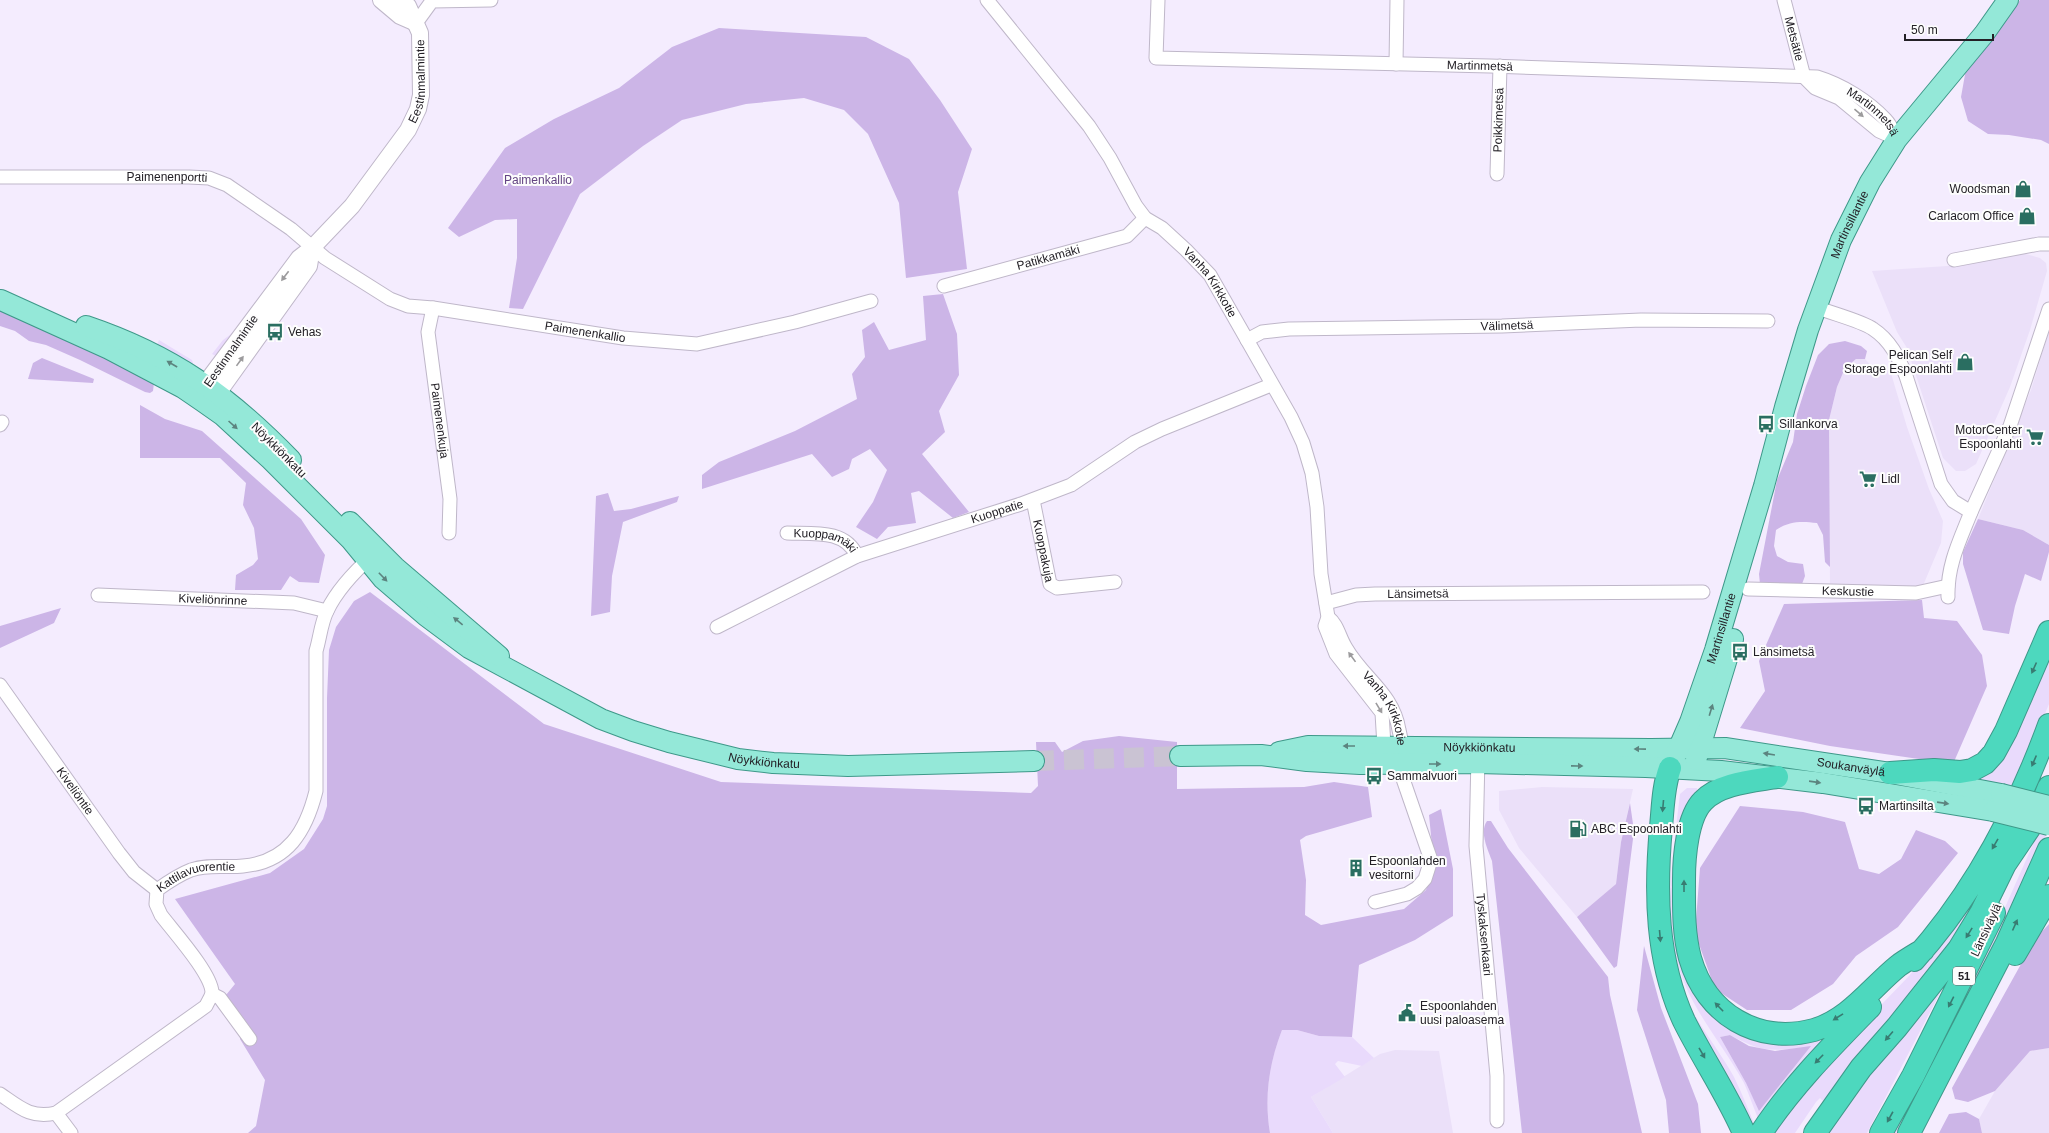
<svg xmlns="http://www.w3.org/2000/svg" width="2049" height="1133" font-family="Helvetica,sans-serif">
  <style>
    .built { fill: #ebe0f9 }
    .green { fill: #e9dafc; fill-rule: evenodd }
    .forest { fill: #ccb5e7 }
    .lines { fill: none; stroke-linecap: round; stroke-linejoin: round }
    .primary-tunnel { stroke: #cac3d3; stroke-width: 20; stroke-dasharray: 20 10; stroke-linecap: butt }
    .minor-casing { stroke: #bfb7c9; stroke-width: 15 }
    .tertiary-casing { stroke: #bfb7c9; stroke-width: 18 }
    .primary-casing { stroke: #3e9889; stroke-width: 22 }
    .motorway-casing { stroke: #3e9889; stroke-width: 24 }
    .minor { stroke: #fff; stroke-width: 13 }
    .tertiary { stroke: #fff; stroke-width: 16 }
    .primary { stroke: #94e8d8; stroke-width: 20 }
    .motorway { stroke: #4dd8be; stroke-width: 22 }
    .primary-bridge-casing { stroke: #3e9889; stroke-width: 22; stroke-linecap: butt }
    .primary-bridge { stroke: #94e8d8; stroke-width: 20 }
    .oneway { fill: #9c9b9d }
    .oneway2 { fill: #5c847f }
    .oneway3 { fill: #387c72 }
    .labels { text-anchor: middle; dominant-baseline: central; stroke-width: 4; stroke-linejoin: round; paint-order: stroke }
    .shield { fill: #fdfdfd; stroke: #646266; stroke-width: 1 }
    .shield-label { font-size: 11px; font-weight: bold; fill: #232026 }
    .street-label { font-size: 12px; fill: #232026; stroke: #fdfdfd }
    .park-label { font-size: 12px; fill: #634482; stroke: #fdfdfd }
    .poi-label { font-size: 12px; fill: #232026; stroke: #fdfdfd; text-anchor: start }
  </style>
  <rect width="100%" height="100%" fill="#f4ecfe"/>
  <!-- built -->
  <path class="built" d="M2022,253l18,5 6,5 1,8 -17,59 -20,57 -34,77 -11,7h-9l-13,-13 -36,-110 -10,-16 -25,-61 75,-5z
    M2049,331v214l-26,-15 -45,-11 53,-129z
    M1856,359h9l12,13 13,-2 17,57 22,62 14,32 -2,22 -19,45 -92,-1 -1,-167 8,-33 8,-20z
    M1542,787l91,2 -12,53 -5,42 -39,33 -58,-69 -20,-38v-19z
    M2049,1048v85h-67l-3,-14 16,-28 35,-40z
    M1395,1050l44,1 14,82h-120l-22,-36 69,-43z"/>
  <!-- green -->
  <path class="green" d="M235,331l1,2 -11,11 -9,12 -4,-2 11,-14z
    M159,340l33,20 1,3 -2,4 -34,-22z
    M2049,644v60l-35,85 -48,-10 6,-5z
    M1687,788h10l1,7 -19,134 55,100 107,-7 -81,101c-6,-13 -10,-27 -16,-40 -24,-44 -59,-79 -69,-131 -10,-52 -1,-106 5,-158zM1730,1035c28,15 38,17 69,13l-8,23 -32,39 -13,-27 -26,-46z
    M1669,790h3l1,3c-4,68 -17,135 11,201 13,30 34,54 50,83 9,18 16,37 24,56h-9c-18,-44 -45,-84 -65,-127 -28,-62 -26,-150 -15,-216z
    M2049,808v20l-34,76 -116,229h-8l104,-203z
    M1987,870l-6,23 -36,59 -122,149 -3,-3 -4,4 -21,31h-26l86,-101 54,-56 31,-39z
    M1954,966l-87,167h-45z
    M1282,1030h15l22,6 33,1 22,21 -12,8 -24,-5 -3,3 10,13 -34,20 22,36h-63c-6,-36 -1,-70 12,-103z"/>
  <!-- forest -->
  <path class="forest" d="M2020,0h29v144l-8,-4 -32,-5 -21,-1 -20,-13 -7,-24 5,-28z
    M719,28l147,9 43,22 31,41 32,49 -14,43 9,77 -61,9 -7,-75 -31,-69 -24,-24 -40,-12 -58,6 -64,16 -39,26 -63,48 -57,115 -14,-1 8,-50v-39l-22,1 -36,17 -11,-9 57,-80 49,-29 65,-31 53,-41z
    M943,294l14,40 2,41 -20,36 6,21 -23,22 47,58 -16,6 -34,-27 -8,2 5,30 -28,4 -11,12 -21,-12 17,-25 14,-32 -17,-21 -18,10 -3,10 -17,8 -20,-23 -110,35v-14l17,-13 76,-31 62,-32 -5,-25 13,-17 -3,-27 12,-8 15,28 37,-10 -3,-44z
    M0,310l86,36 68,37 -1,8 -3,2 -5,-1 -65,-32 -34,-15 -17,-4 -14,-10 -15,-5z
    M1845,341l16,5 6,5 -2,8h-9l-11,9 -8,19 -8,33 1,147 -5,-5 -2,-27 -6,-12c-16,-2 -28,-2 -41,7l-2,16 3,10 11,6 15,2 2,12 -3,8h-42l-1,-10 18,-94 16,-38 4,-28 9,-28 12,-31 11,-11z
    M42,358l52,21 -1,4 -65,-4 5,-16z
    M140,405l25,14 37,12 99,88 24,36 -6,28 -20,-1 -9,-6 -9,14h-46l1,-15 17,-10 5,-6 -4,-31 -11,-23 3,-22 -26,-25h-80z
    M608,493l6,18 17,-2 48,-13 -2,6 -54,20 -11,54 -2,36 -19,4 5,-120z
    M1978,519l45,11 26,15v7l-8,29 -16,-7 -10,32 -6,28 -26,-4 -20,-66v-12z
    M370,592l174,132 177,58 310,11 7,-7 -2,-44h19l7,10 21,-11 36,-5 58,6v47l127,-2 30,-5 34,5 4,30 -66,19 -6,4 6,40 -1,35 16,10 83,-16 22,-19 8,-24 -5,-51 12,-6 12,60v47l-38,24 -56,25 -7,72 -33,-1 -22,-6h-15c-13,34 -18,67 -12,103h-1022l8,-7 9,-46 -25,-41v-22l-14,-22 9,-11 -60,-85 95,-26 34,-24 19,-30 4,-13v-108l2,-48 7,-23 18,-26z
    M1922,600l2,18 33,3 25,34 5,31 -34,78 -123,-18 -90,-18 25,-37 -6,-30 25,-57z
    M61,608l-7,15 -54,25v-22z
    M1630,803l4,28 -17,135 -3,2 -37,-51 39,-33 5,-42z
    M1740,806l63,6 42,10 14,47 20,5 22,-15 15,-29 29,11 13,12 -60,74 -42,29 -23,28 -42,26h-44l-32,-21 -20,-56 5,-65z
    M1487,821h4l17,27 100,129 2,18 32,138h-120l-30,-272c-4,-11 -13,-29 -5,-40z
    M2049,924v124l-19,3 -35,40 -27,11 -13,-3 -3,-11 83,-149z
    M1644,946l17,62 37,96 3,29h-32l-3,-33 -29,-90z
    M1730,1035l19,11 26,5 36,-5 -52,65 -13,-28 -26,-46z
    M1966,1112l13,7 3,14h-43l10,-19z"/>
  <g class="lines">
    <!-- primary-tunnel -->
    <path class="primary-tunnel" d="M1034,761l146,-5"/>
    <!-- minor casing -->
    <g class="minor-casing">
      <g id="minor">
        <path id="s1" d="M987,0l102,126 21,32 26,48 9,12 17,10 24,22 24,25 81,142 12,26 9,30 5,34 4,67 7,43 -3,9 11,28 46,59 2,33 12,17 7,16 28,81 -6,19 -8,9 -10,6 -32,8"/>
        <path id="s2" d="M1158,0l-2,58 334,8 327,11c26,8 51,24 69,43 5,5 8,13 11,19"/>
        <path id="s3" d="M1784,0l20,77"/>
        <path d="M416,23l16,-22 59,-1"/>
        <path d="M1396,64l1,-64"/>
        <path d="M1804,77l11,11 24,10 40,33 18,8"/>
        <path id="s4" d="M1497,174l3,-108"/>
        <path id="s5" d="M0,177h189l20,1 18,7 64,44 34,29 65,41 18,7 25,2 190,30 74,6 98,-22 76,-21"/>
        <path d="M1954,260l85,-16h10"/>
        <path id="s6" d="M944,286l183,-50 18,-18"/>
        <path d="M1816,307c14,6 46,14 57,22 17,11 26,29 33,47l35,108 12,17 18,11 39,-86 39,-117"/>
        <path id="s7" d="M433,308l-5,24 22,167 -1,34"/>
        <path id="s8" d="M1247,340l15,-8 27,-3 213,-3 139,-6 127,1"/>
        <path d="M0,425l2,-3"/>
        <path id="s9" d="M1033,500l17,84 7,4 58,-6"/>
        <path id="s10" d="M787,533c26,1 58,-4 70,23"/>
        <path id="s11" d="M1748,589l168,4 32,-7"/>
        <path id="s12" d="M98,595l196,8 33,8"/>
        <path d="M1948,597c-1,-32 12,-57 23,-85"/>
        <path id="s13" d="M1326,603l30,-8 19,-1 328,-2"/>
        <path id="s14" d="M1328,617c10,8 11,20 18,31 18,31 47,45 53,82 2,9 4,15 0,24"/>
        <path id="s15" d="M717,627l140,-71 164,-52 50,-19 64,-43 27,-13 109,-44"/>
        <path id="s16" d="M0,685l119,168 15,19 23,18"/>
        <path id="s17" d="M1478,756l-2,90 21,230v45"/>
        <path d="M212,994l8,4 30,41"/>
        <path id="s18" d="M0,1094c19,13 31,25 56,19l150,-107c2,-5 6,-10 6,-14 -1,-19 -39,-61 -51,-77l-5,-11 1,-14c11,-8 21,-15 34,-20 17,-6 35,-2 52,-4 45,-4 63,-35 73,-75v-140c4,-13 5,-28 11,-40 10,-21 28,-40 46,-56"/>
        <path d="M56,1113l15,20"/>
      </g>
    </g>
    <!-- tertiary casing -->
    <g class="tertiary-casing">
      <g id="tertiary">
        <path d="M381,0l19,16 16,7"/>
        <path id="s19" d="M203,395l2,-11 94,-126 13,-10 40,-42 56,-76 10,-21 3,-14 -1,-62 -12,-27 -7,-6"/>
        <path d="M207,399l11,-6 91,-127 3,-18"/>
      </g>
    </g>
    <!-- primary casing -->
    <g class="primary-casing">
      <g id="primary">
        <path id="s20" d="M1,300l108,49 74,39 19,13 20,14 49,45 80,80 32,39 43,37 43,32 132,71 32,12 36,11 69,17 35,4 75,3 186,-5"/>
        <path d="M86,326c86,29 142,69 205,134"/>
        <path d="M350,522l45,45 104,89"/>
        <path id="s21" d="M1279,752l29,-6 343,3 74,-1 165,25 111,21"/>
        <path d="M1180,756l81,-1 46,6 53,3 117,-1 169,4 75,4 102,12 170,28"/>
        <path d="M1696,760l37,-121"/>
        <path id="s22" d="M1670,768l20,-46 25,-72 49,-164 21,-79 23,-77 33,-90 29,-58 27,-43 87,-105 24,-34"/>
      </g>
    </g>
    <!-- motorway casing -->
    <g class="motorway-casing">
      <path id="motorway" d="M1670,768c-7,19 -7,39 -9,59 -6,66 -5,133 23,194 19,38 43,73 60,112
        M1890,773l44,-3 26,2 12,-2 13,-7 9,-10 12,-22 43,-99
        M1777,777c-23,4 -57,6 -74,24 -16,16 -19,57 -19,78 0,26 -1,53 6,79 16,56 67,87 124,72 35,-10 57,-42 84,-64 8,-6 17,-11 25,-16
        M2034,823l15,-36
        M2015,954l34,-58
        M1914,960c60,-67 104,-150 135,-235
        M1761,1133c31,-47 70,-86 109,-126
        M1815,1133l46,-65 36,-41 62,-78 22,-36 24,-49 33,-49
        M1881,1133l32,-57 81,-163
        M1909,1133l98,-190 42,-94"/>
    </g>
    <!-- minor -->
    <use href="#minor" class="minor"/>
    <!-- tertiary -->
    <use href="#tertiary" class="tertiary"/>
    <!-- primary -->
    <use href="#primary" class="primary"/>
    <!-- motorway -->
    <use href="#motorway" class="motorway"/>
    <!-- primary-bridge casing -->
    <g class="primary-bridge-casing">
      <path id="primary-bridge" d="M2001,794l48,12
        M1993,811l56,14"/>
    </g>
    <!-- primary-bridge -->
    <use href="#primary-bridge" class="primary-bridge"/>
  </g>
  <!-- one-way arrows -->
  <defs><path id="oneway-solid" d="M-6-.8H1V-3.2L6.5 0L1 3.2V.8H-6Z"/></defs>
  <g class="oneway">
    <use href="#oneway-solid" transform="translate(1859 113) rotate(41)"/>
    <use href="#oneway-solid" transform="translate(285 276) rotate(127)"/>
    <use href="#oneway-solid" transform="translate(240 361) rotate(-54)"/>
    <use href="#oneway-solid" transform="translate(1352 657) rotate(-126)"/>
    <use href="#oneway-solid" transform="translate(1379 708) rotate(59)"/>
  </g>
  <g class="oneway2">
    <use href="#oneway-solid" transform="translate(172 364) rotate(-150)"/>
    <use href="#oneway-solid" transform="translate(233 425) rotate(42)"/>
    <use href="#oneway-solid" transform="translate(383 577) rotate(46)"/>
    <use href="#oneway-solid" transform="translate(458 621) rotate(-141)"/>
    <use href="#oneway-solid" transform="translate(1711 710) rotate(-73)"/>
    <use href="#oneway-solid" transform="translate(1349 746) rotate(-180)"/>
    <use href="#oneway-solid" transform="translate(1640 749) rotate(-179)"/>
    <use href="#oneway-solid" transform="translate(1769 754) rotate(-171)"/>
    <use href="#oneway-solid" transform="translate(1435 764)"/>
    <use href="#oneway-solid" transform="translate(1577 766) rotate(1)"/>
    <use href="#oneway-solid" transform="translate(1815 782) rotate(8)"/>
    <use href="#oneway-solid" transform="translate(1943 803) rotate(8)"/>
  </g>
  <g class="oneway3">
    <use href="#oneway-solid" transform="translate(2034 668) rotate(114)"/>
    <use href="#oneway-solid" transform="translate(2034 761) rotate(113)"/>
    <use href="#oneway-solid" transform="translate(1663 806) rotate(95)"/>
    <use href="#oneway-solid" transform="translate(1995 844) rotate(120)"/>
    <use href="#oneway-solid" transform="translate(1684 886) rotate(-90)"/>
    <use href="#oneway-solid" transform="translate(2015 925) rotate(-66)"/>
    <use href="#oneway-solid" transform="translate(1969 933) rotate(122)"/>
    <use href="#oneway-solid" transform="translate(1660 936) rotate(85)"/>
    <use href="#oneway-solid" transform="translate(1951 1002) rotate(117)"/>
    <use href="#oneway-solid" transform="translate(1719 1007) rotate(-134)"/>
    <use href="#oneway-solid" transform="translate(1838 1017) rotate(148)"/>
    <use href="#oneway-solid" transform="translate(1889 1036) rotate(131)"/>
    <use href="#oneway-solid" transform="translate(1702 1053) rotate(60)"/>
    <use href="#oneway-solid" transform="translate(1819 1059) rotate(134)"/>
    <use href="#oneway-solid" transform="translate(1890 1117) rotate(119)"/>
  </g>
  <!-- icons -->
  <defs>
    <g id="shop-bare" transform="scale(1.38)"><path d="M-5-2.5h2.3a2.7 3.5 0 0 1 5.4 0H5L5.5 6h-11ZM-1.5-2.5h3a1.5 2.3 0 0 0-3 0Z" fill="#2a6e61" stroke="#fdfdfd" stroke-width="2.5" paint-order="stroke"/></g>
    <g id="bus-bare" transform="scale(1.38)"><path d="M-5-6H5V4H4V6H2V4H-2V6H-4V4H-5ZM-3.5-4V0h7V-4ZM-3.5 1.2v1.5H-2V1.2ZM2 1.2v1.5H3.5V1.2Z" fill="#2a6e61" stroke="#fdfdfd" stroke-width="2.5" paint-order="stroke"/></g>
    <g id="supermarket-bare" transform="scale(1.38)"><path d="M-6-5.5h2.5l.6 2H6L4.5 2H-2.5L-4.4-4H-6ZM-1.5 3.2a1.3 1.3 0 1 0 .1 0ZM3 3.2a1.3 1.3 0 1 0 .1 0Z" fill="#2a6e61" stroke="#fdfdfd" stroke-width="2.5" paint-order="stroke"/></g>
    <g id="fuel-bare" transform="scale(1.38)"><path d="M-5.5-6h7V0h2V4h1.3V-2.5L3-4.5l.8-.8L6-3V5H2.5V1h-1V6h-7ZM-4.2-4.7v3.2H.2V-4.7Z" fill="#2a6e61" stroke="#fdfdfd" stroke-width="2.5" paint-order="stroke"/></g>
    <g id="building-bare" transform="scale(1.38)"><path d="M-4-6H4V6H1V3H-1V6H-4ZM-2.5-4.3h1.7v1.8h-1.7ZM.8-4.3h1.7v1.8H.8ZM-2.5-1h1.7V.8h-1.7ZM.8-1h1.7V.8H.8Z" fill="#2a6e61" stroke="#fdfdfd" stroke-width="2.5" paint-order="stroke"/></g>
    <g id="civic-bare" transform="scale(1.38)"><path d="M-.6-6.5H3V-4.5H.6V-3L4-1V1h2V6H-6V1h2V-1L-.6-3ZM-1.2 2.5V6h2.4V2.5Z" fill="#2a6e61" stroke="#fdfdfd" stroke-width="2.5" paint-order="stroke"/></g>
  </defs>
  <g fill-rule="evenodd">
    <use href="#shop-bare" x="2023" y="189"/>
    <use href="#shop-bare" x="2027" y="216"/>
    <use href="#bus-bare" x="275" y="332"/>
    <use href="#shop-bare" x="1965" y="362"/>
    <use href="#bus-bare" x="1766" y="424"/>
    <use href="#supermarket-bare" x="2035" y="437"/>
    <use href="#supermarket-bare" x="1868" y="479"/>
    <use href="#bus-bare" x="1740" y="652"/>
    <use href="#bus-bare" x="1374" y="776"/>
    <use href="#bus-bare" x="1866" y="806"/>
    <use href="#fuel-bare" x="1578" y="829"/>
    <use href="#building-bare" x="1356" y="868"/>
    <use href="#civic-bare" x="1407" y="1013"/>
  </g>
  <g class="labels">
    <!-- shield labels -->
    <rect class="shield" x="1953" y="967" width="22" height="18" rx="3"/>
    <g class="shield-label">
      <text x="1964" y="976">51</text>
    </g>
    <!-- street labels -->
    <g class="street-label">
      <text stroke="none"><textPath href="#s3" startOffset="40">Metsätie</textPath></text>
      <text stroke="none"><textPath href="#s2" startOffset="382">Martinmetsä</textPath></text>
      <text stroke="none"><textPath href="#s19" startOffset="388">Eestinmalmintie</textPath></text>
      <text stroke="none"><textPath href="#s2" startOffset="786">Martinmetsä</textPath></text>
      <text stroke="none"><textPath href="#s4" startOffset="54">Poikkimetsä</textPath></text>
      <text stroke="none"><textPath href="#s5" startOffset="167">Paimenenportti</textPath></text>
      <text stroke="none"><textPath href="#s22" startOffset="573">Martinsillantie</textPath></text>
      <text stroke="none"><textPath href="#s6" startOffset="108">Patikkamäki</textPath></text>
      <text stroke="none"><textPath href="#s1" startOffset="363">Vanha Kirkkotie</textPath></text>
      <text stroke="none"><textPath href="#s8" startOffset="262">Välimetsä</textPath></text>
      <text stroke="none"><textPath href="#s5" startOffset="626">Paimenenkallio</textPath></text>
      <text transform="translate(231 351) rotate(-55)">Eestinmalmintie</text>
      <text stroke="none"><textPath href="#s7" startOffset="114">Paimenenkuja</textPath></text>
      <text transform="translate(279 450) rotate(45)">Nöykkiönkatu</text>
      <text stroke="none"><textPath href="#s15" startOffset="304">Kuoppatie</textPath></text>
      <text stroke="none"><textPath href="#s10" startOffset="40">Kuoppamäki</textPath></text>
      <text stroke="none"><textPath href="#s9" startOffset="52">Kuoppakuja</textPath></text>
      <text stroke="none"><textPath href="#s11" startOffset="100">Keskustie</textPath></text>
      <text stroke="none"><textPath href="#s13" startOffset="93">Länsimetsä</textPath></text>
      <text stroke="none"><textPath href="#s12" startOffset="115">Kiveliönrinne</textPath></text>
      <text stroke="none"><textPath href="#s22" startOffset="149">Martinsillantie</textPath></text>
      <text stroke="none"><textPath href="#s14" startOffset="109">Vanha Kirkkotie</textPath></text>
      <text stroke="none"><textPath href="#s21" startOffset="201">Nöykkiönkatu</textPath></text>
      <text stroke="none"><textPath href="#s20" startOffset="909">Nöykkiönkatu</textPath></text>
      <text stroke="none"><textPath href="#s21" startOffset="574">Soukanväylä</textPath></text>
      <text stroke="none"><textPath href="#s16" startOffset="130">Kiveliöntie</textPath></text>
      <text stroke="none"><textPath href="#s18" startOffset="423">Kattilavuorentie</textPath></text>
      <text transform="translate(1986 930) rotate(-65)">Länsiväylä</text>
      <text stroke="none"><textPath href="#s17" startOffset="179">Tyskaksenkaari</textPath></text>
    </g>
    <!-- park labels -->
    <g class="park-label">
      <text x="538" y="180">Paimenkallio</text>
    </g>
    <!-- poi labels -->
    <g class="poi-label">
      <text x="2010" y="189" text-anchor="end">Woodsman</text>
      <text x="2014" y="216" text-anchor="end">Carlacom Office</text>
      <text x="288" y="332">Vehas</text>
      <text x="1952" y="355" text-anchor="end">Pelican Self<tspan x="1952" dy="14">Storage Espoonlahti</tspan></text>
      <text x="1779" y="424">Sillankorva</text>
      <text x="2022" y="430" text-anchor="end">MotorCenter<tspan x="2022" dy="14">Espoonlahti</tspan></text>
      <text x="1881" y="479">Lidl</text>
      <text x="1753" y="652">Länsimetsä</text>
      <text x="1387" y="776">Sammalvuori</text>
      <text x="1879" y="806">Martinsilta</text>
      <text x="1591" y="829">ABC Espoonlahti</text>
      <text x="1369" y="861">Espoonlahden<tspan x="1369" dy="14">vesitorni</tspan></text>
      <text x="1420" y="1006">Espoonlahden<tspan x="1420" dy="14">uusi paloasema</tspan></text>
    </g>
  </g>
  <!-- scale -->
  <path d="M1905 34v6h88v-6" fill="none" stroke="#232026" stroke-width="2"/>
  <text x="1911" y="34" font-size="12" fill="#232026" stroke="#fdfdfd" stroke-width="3" paint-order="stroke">50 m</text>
</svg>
